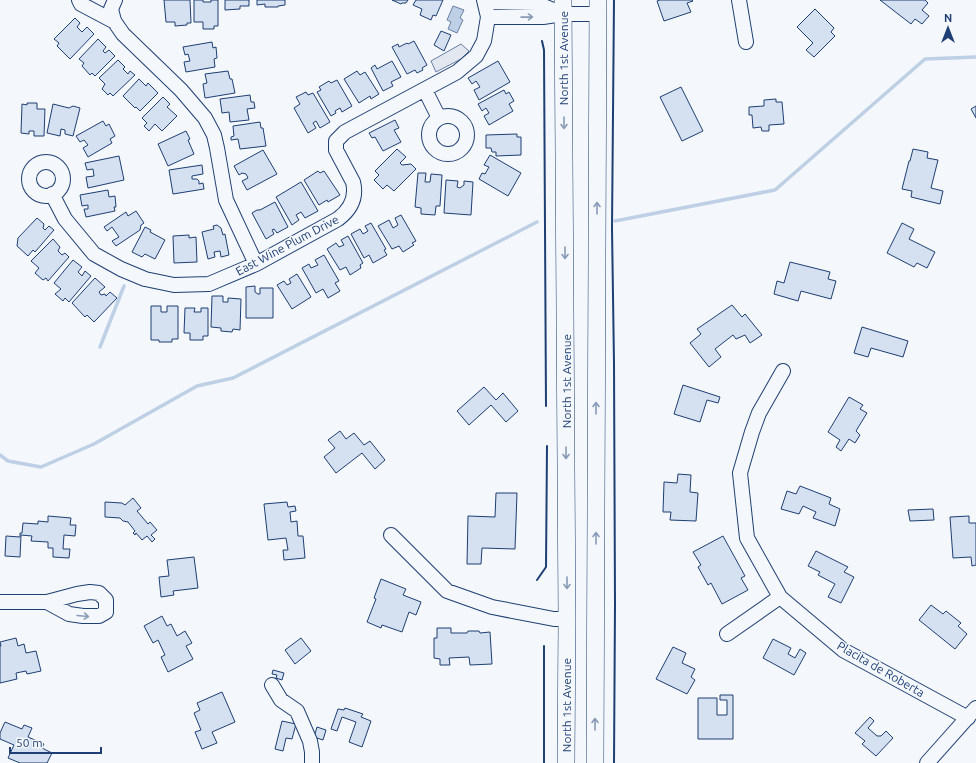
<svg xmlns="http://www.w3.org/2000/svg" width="976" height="763" font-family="Ubuntu,sans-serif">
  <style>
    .parking { fill: #e3e8f0; stroke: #687fa3 }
    .water { fill: #bed0e5; stroke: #687fa3 }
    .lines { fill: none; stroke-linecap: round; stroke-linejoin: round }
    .stream { stroke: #bed0e5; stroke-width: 3.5 }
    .building { fill: #d5e0f0; stroke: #1d3f73 }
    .minor-casing { stroke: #1d3f73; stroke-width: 16 }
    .major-casing { stroke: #1d3f73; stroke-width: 18 }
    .minor { stroke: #f4f7fb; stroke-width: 14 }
    .major { stroke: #f4f7fb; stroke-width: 17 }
    .wall { stroke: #1d3f73; stroke-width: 2 }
    .oneway { stroke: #889bb7 }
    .labels { text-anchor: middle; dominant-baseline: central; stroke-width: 3; stroke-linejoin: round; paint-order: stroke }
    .street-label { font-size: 12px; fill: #1d3f73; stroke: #f4f7fb }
  </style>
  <rect width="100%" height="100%" fill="#f4f7fb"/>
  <!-- parking -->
  <path class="parking" d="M461,44l8,7 -8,8 -25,13 -5,-11z"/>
  <!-- water -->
  <path class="water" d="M453,6l11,4 -4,8 3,2 -6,13 -9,-4 3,-7 -4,-2z"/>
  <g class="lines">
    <!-- stream -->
    <path class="stream" d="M615,221l160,-31 150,-131 51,-2
      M100,347l24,-61
      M0,455l8,6 33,6 53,-23 103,-58 36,-8 304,-156"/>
  </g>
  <!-- building -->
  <path class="building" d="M164,0h26l1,23h-4v2l-12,1v-4h-9z
    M194,0h9v2h8v-2h7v26h-4v3h-11v-7h-9z
    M225,0h24v6h-9v3l-15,1z
    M257,0h28v5l-7,1v1h-13v-3l-8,1z
    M392,0h16l-2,3h-4l-1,1z
    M416,0h27l-7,16 -3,-1 -2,5 -11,-5 2,-6 -9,-4z
    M660,0h32l1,1 -6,2 4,9 -27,9 -7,-20z
    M880,0h45l3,3 -6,7 7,6 -7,8 -7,-5 -4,5z
    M815,9l19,19 -3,4 4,4 -21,21 -8,-7 7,-7 -16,-16z
    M75,18l5,5 -3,4 5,5 5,-5 7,7 -24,25 -13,-13 2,-3 -5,-4z
    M441,31l10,4 -7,16 -10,-6z
    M98,39l8,8 -3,4 2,2 4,-3 6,6 -20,20 -3,-3 -2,2 -8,-9 2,-3 -5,-4z
    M414,41l13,24 -5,3 1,2 -6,3 -2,-3 -8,4 -15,-27 6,-3 1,3 8,-4 1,1z
    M212,42l1,6 3,-1 1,11 -3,1 1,8 -29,5 -2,-10 6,-1 -2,-7 -3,1 -2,-8z
    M118,60l7,7 -2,2 5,5 2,-3 5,4 -22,21 -3,-3 -2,2 -6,-6 3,-5 -6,-6z
    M392,61l9,16 -10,5 2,4 -10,5 -12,-23 4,-3 2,4z
    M498,61l12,21 -31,18 -5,-10 6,-3 -4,-6 -4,3 -4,-6z
    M228,71l2,8h2l3,14 -30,5 -2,-14 4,-1 -2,-9z
    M357,71l3,4 5,-3 14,22 -8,5 -1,-3 -11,7 -15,-24z
    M139,79l7,7 2,-3 10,10 -18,18 -4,-4 -1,1 -12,-12z
    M337,80l15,26 -10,6 -2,-4 -5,3 1,2 -5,3 -14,-24 4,-2 -2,-3 10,-6 2,2z
    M681,87l22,44 -21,10 -22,-44z
    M504,90l2,4 3,-2 5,9 -5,3 4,7 -24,14 -5,-9 5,-3 -3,-5 -4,3 -4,-7z
    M306,92l2,3 5,-2 17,29 -10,6 -4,-7 -3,2 3,5 -8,5 -14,-25 6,-4 -4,-7z
    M250,95l1,7h3l1,6 -8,1 2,11 -19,2 -1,-10 -7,1 -2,-14z
    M163,97l7,7 -3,3 10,9 -15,15 -7,-7 -6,7 -5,-5 3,-3 -5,-5z
    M776,99v3h6l2,22 -15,1v6h-7l-1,-4 -8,1 -1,-13h-3v-8l15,-1v-6z
    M27,103h10v6h8l-1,27h-10v-5h-5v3l-8,-1 1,-29 5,1z
    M53,104l16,4 4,-2 7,2 -7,28 -8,-2v-4l-4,-1 -1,7 -13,-3z
    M976,106v12l-5,-9z
    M395,120l4,8 -5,2 7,12 -18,9 -8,-14 -3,1 -3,-5z
    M103,121l3,5 3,-2 6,12 -5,3 2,4 -24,14 -5,-9 5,-3 -4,-5 -4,2 -4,-6z
    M260,122l1,6h2l3,18 -26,3 -2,-10 -7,1v-3l3,-1 -1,-10z
    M186,131l4,8 -2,1 6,14 -26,12 -10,-22z
    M517,134v3h4v18l-25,1v-4h-4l-1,-4h-5v-13z
    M397,149l9,8 -6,6 2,2 9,-1 5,5 -22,22 -7,-6 -4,4 -9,-9 5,-5 -4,-4z
    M913,149l15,3 -1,6 11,2 -7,28 12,3 -3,13 -29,-7 1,-6 -10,-2 7,-28h1z
    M263,150l14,24 -30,16 -5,-9 6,-3 -2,-4 -4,-1 -3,2 -5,-9z
    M490,155l31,18 -13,23 -29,-17 3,-6 3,1 4,-7 -5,-2z
    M119,156l5,24 -36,8 -2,-11 8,-1 -1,-7 -6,1 -2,-7z
    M202,165l1,9 -11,2v3h5l2,2v3l4,-1 1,6 -31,5 -4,-24z
    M318,171l2,2 4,-2 16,24 -12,7 -1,-2 -8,5 -15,-25z
    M418,173h8l-1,9h5l1,-8 11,1 -2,31h-4l-1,9 -14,-1v-6l-6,-1z
    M446,180l12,1 -1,6 3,1 4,-3v-4l9,1 -2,33 -27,-2z
    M301,182l17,29 -13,7 -4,-6 -5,3 3,5 -7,5 -16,-28z
    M108,190l1,7 6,-1 1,11h-2l1,4 -29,6 -2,-8h4v-4l-6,1 -2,-11z
    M275,202l13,25 -11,6 -3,-4 -2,1 2,4 -8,5 -14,-26 5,-3h3z
    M136,211l8,12 -3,2 -1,5 -24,16 -4,-5 7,-4 -7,-10 -5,4 -3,-4 22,-15 2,4z
    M401,215l15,26 -4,2 2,2 -11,7 -4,-6 -7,3 -14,-23 11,-6 4,8 5,-3 -3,-7z
    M37,218l7,6 -1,4 2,2 4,-4 5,4 -19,22 -2,-2 -5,6 -11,-10 1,-8z
    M371,223l15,26 -2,1 3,5 -14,8 -4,-8 -5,3 -13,-24 9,-5 3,5 5,-3 -3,-5z
    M902,223l12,6 -5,10 26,13 -8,16 -10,-5 -3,4 -27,-14z
    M217,225l4,3 2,7 2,-1 4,21 -8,2 -1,-6 -6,1 1,5 -7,2 -6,-27 12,-3 -1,-3z
    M145,227l6,3 -1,2 15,8 -10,19 -10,-5 -3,3 -10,-5z
    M189,235v3l7,-1 1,25 -23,1 -1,-27z
    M348,236l15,27 -3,2 1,3 -11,7 -4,-8 -6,3 -13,-21 9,-6 3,4 5,-2 -3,-5z
    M53,239l7,8 -2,4 4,4 3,-2 4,4 -21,24 -2,-3 -3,2 -8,-7 4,-5 -8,-7z
    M324,255l15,26 -4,2 5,8 -12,7 -5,-9 -7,4 -14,-25 7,-4 2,4 7,-3 -3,-5z
    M73,260l9,7 -4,5 4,4 3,-5 6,5 -22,26 -4,-4 -2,3 -8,-7 6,-5 -7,-6z
    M790,262l40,10 -2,7 8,2 -5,18 -30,-8 -3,10 -24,-7 3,-13 7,2z
    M297,274l14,23 -19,12 -15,-24 7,-4 3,4 4,-2 -2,-4z
    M95,278l10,9 -6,5 2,3 4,-1 1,2 4,-4 7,6 -23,24 -7,-7 -2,2 -13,-14z
    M255,286v6l3,2h2v-6h13v30h-27v-31z
    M212,296h11v6h5v-4l13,1 -1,31 -7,-1 -1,3 -11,-1v-3l-10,-1z
    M732,305l10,12 3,-3 17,21 -12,8 -5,-8 -9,4 -3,-4 -18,14 6,8 -12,10 -19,-24 11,-9 -4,-5z
    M151,306h10v6h6v-6h11v33h-6v3h-13v-2h-8z
    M185,308h10l-1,4h7v-4h7v28h-5v4h-13v-7h-6z
    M862,327l46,14 -5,16 -32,-9 -3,9 -14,-4z
    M683,385l37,12 -2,6 -11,-3 -7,22 -26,-8z
    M484,387l12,13 7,-7 15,18 -12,11 -15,-17 -22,20 -12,-14z
    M849,397l14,8 -3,4 7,4 -11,18 4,4 -5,8 -6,-4 -8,12 -5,-4 4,-7 -12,-8z
    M340,431l6,8 8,-6 10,12 6,-4 15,19 -10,9 -13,-16 -26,20 -12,-16 11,-9 -7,-8z
    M678,474l13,1 -1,17 8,1 -2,28 -26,-1 1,-8h-8l1,-30 13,1z
    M800,486l31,12 -2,6 11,5 -5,17 -22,-8 3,-6 -13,-6 -4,8 -18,-5 6,-18 9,3z
    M496,493h21l-2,56 -33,-1 -1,16h-14l1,-48 27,1z
    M133,498l8,10 -4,3 11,13 2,-2 7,8 -6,5 4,4 -3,3 -5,-6 -5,4 -6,-7 -1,2 -2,-2 2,-2 -7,-9 -5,-1 -3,-3 -15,-1v-15l17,1 3,2z
    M287,502l1,5 7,-1 1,5 -6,1 1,10 6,-1 1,15h5l2,22 -21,2 -1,-10h5l-2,-12 -18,2 -4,-36z
    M933,509l1,11 -24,1 -2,-11z
    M48,516l23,2 -1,7h6l-1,11 -11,-1 -1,14h7l-1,9 -16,-1v-9h-5v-6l-17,-1 1,-5 -11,-1 -1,22 -15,-1 1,-20 14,1v-4h2l1,-10 15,1v-3l10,1z
    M969,516v7h7v42l-4,1 -1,-9 -18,1 -3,-41z
    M723,536l22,40 -4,2 7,12 -26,14 -11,-21 -3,2 -10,-18 3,-2 -8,-13z
    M816,551l32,16 -4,5 10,5 -13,26 -13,-6 7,-13 -17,-9 2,-3 -12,-6z
    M194,557l4,31 -25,3 1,4 -13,2 -2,-20 10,-1 -2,-16z
    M381,579l25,10 -3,6 18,7 -5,13 -7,-3 -7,20 -20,-7 -1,3 -14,-6 9,-23 -2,-1z
    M931,605l12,9 3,-3 15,12 -3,3 9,8 -12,15 -36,-29z
    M162,616l5,10 4,-2 6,12 8,-5 7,12 -6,3 7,13 -25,13 -7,-15 4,-2 -7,-15 -5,3 -9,-17z
    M437,628h14v5h16l1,-2h11l1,2 10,-1 2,32 -22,1 -1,-8 -20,1 1,7h-10v-6l-6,-1v-20h3z
    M16,638l2,8 6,-2 2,9 10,-2 5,20 -14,3 -1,-3 -10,2 1,6 -17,4v-37h1l-1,-4z
    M301,638l10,13 -16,13 -10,-14z
    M773,639l18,9 -3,6 7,4 5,-9 6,4 -12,22 -31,-17z
    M673,647l13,6 -4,10 13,6 -4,8 4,3 -8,14 -31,-15z
    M273,670l11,3 -2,7 -6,-2 1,-3 -5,-1z
    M222,692l13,30 -23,10 5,11 -15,6 -7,-17 6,-2 -7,-17 6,-3 -3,-7z
    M720,695h13v44h-35v-41h19v17h10v-15h-7z
    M345,708l18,6 -2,3 10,4 -9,26 -13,-5 7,-20 -14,-5 -5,14 -6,-2 7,-20 6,1z
    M870,717l4,4 -6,7 9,8h4l5,-5 7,7 -17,18 -14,-12 3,-3 -10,-8z
    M282,721l14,3 -4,15 -6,-1 -3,13 -8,-2z
    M5,722l17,7 2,-4 8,3 -4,9 16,7 -2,4 10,5 -5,10h-27l-12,-5 6,-13 -14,-6v-6z
    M317,727l9,3 -3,10 -9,-3z"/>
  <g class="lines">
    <!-- minor casing -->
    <g class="minor-casing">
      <path id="minor" d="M79,0l2,4 34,18
        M115,0l-4,9 3,12 9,13 58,56 24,28 9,17 3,13 9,52 30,64
        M739,0l7,42
        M485,2l51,1 27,11 -20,3h-55
        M563,14h35
        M425,90l14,28
        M429 135a19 19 0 1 1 38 0a19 19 0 1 1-38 0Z
        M29 179a17 17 0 1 1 34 0a17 17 0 1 1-34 0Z
        M52,194l13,25 29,35 27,15 24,10 29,6 35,-1 47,-20 82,-45c12,-9 19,-21 15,-37l-17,-32v-9l9,-9 112,-60 19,-16 8,-15 4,-24 -4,-17
        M783,371l-24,42 -7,19 -12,41 7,65 33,59 63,53 125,68
        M391,535l56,56 45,16 62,12h13
        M0,602h47l30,-8 13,-2 9,1 7,7v12l-7,4h-16l-14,-2 -22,-12
        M727,634l53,-37
        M272,685l9,15 16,11 13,30 2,11v11
        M927,763l49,-55"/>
    </g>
    <!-- major casing -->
    <g class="major-casing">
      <path id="major" d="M563,0l4,619 -1,144
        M595,763l3,-763"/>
    </g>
    <!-- minor -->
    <use href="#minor" class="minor"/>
    <!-- major -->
    <use href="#major" class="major"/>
    <!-- wall -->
    <path class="wall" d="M542,41l2,9 2,356
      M537,580l9,-13 1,-121
      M544,763v-117
      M614,763l1,-159 -1,-241 -2,-135 2,-228"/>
  </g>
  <!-- one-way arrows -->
  <defs><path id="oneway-shaft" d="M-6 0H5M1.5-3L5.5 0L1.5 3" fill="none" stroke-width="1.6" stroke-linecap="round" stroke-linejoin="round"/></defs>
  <g class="oneway">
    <use href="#oneway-shaft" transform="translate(527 17) rotate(-1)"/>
    <use href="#oneway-shaft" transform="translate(564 123) rotate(90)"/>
    <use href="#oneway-shaft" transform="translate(597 208) rotate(-90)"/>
    <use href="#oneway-shaft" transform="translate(565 253) rotate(90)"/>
    <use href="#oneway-shaft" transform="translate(596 408) rotate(-90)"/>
    <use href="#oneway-shaft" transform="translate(566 453) rotate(90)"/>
    <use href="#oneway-shaft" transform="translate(596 538) rotate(-90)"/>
    <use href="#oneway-shaft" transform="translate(567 583) rotate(90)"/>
    <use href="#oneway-shaft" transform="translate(83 616) rotate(5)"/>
    <use href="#oneway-shaft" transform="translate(595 724) rotate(-90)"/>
  </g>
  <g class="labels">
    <!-- street labels -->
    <g class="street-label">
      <text transform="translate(563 58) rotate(-90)">North 1st Avenue</text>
      <text transform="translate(287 245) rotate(-28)">East Wine Plum Drive</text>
      <text transform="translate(566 381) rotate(-90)">North 1st Avenue</text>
      <text transform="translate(881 669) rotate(30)">Placita de Roberta</text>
      <text transform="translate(566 705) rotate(-90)">North 1st Avenue</text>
    </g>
  </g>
  <!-- north arrow -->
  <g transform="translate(948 28)" stroke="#f4f7fb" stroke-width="3" paint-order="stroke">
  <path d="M0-3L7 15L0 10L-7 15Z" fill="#1d3f73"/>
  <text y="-6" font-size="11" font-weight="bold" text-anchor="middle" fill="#1d3f73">N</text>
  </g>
  <!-- scale -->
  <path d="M10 747v6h91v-6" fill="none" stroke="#1d3f73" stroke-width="2"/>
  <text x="16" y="747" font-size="12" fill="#1d3f73" stroke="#f4f7fb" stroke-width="3" paint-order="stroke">50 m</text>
</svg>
